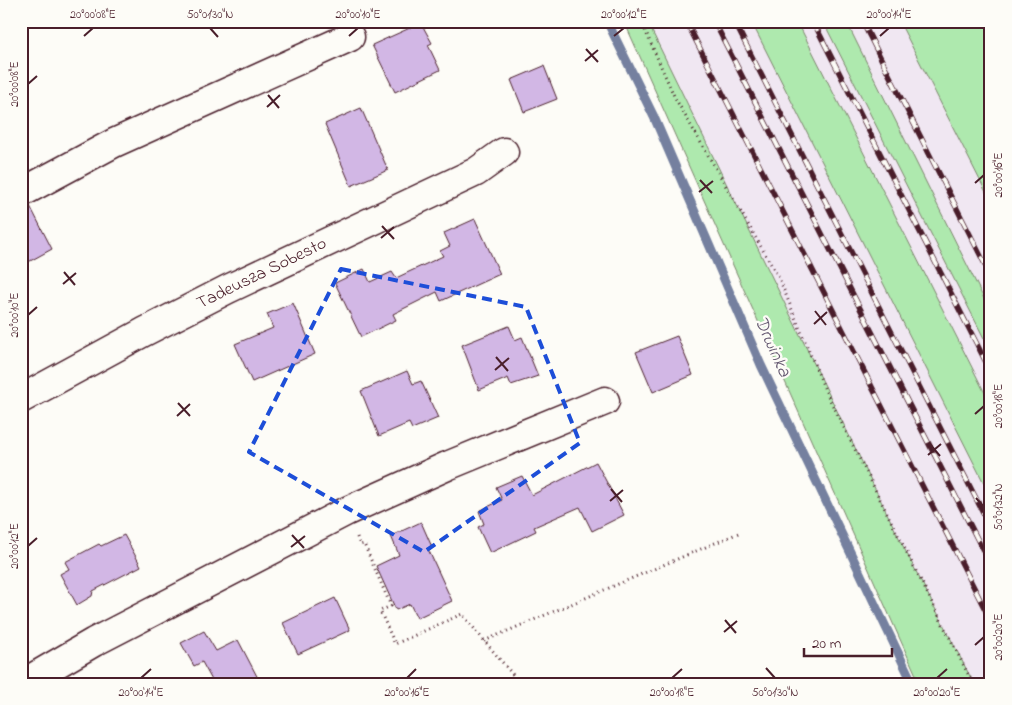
<svg xmlns="http://www.w3.org/2000/svg" width="1012" height="705" font-family="'Indie Flower',sans-serif">
  <style>
    .built { fill: #f0e7f2 }
    .green { fill: #aee9ae; stroke: #7c846c }
    .lines { fill: none; stroke-linecap: round; stroke-linejoin: round }
    .stream { stroke: #75809f; stroke-width: 9 }
    .building { fill: #d2b7e5; stroke: #4a1f2b }
    .minor-casing { stroke: #4a1f2b; stroke-width: 31 }
    .path { stroke: #4a1f2b; stroke-width: 3; stroke-dasharray: 1 4; stroke-linecap: butt }
    .minor { stroke: #fdfcf7; stroke-width: 28 }
    .rail-casing { stroke: #4a1f2b; stroke-width: 5.5 }
    .rail { stroke: #fdfcf7; stroke-width: 4; stroke-dasharray: 11; stroke-linecap: butt }
    .marked { fill: none; stroke: #1d4ed8; stroke-width: 4; stroke-dasharray: 10 6; stroke-linejoin: round }
    .ticks { fill: none; stroke: #4a1f2b; stroke-width: 2 }
    .labels { text-anchor: middle; dominant-baseline: central; stroke-width: 4.5; stroke-linejoin: round; paint-order: stroke }
    .street-label { font-size: 18px; fill: #4a1f2b; stroke: #fdfcf7 }
    .water-label { font-size: 19px; font-style: italic; fill: #63576f; stroke: #fdfcf7 }
    .neatline { fill: none; stroke: #4a1f2b; stroke-width: 2 }
    .ticks-label { font-size: 12px; text-anchor: middle; fill: #4a1f2b }
  </style>
  <rect width="100%" height="100%" fill="#fdfcf7"/>
  <filter id="ink" filterUnits="userSpaceOnUse"><feTurbulence type="fractalNoise" baseFrequency=".02" numOctaves="2"/><feDisplacementMap in="SourceGraphic" scale="10" xChannelSelector="R" yChannelSelector="G"/><feConvolveMatrix kernelMatrix="1 2 1 2 8 2 1 2 1" color-interpolation-filters="sRGB"/></filter>
  <g filter="url(#ink)">
    <!-- built -->
    <path class="built" d="M647,21h344v663h-17l-71,-138z"/>
    <!-- green -->
    <path class="green" d="M624,21h23l256,525 71,138h-54z
      M751,21h46l194,384v92z
      M823,21h23l145,292v39z
      M899,21h92v181z"/>
    <g class="lines">
      <!-- stream -->
      <path class="stream" d="M607,21l47,96 107,248 152,319"/>
    </g>
    <!-- building -->
    <path class="building" d="M421,23l11,20 -4,2 12,25 -45,22 -23,-47z
      M544,66l13,33 -33,13 -13,-32z
      M361,108l27,62 -37,16 -26,-62z
      M30,206l22,43 -31,17v-57z
      M475,219l25,55 -59,27 -4,-9 -44,22 3,6 -35,17 -26,-54 29,-14 6,13 22,-10 4,6 47,-22 -3,-5 10,-5 -6,-13z
      M293,303l22,51 -63,28 -17,-38 38,-16 -6,-14z
      M509,326l6,14 7,-3 16,39 -27,9 -3,-7 -29,12 -17,-45z
      M677,336l16,39 -40,17 -17,-40z
      M407,371l6,13 8,-3 17,37 -26,11 -3,-6 -30,13 -18,-45z
      M596,462l28,53 -32,16 -12,-24 -46,20 2,4 -46,22 -12,-26 6,-3 -5,-13 23,-11 -6,-13 26,-11 10,19z
      M421,522l11,25 -4,2 24,52 -35,17 -7,-14 -14,6 -20,-44 23,-11 -8,-19z
      M124,535l17,31 -48,25 -1,5 -15,9 -17,-31 9,-5 -4,-7 34,-18 2,2z
      M335,598l15,32 -52,24 -15,-31z
      M204,631l12,20 22,-11 23,44h-47l-12,-22 -8,4 -13,-23z"/>
    <g class="lines">
      <!-- minor casing -->
      <g class="minor-casing">
        <path id="minor" d="M21,193l93,-50 236,-106
          M21,399l123,-67 84,-43 248,-117 28,-20
          M22,684l72,-42 253,-131 100,-45 158,-65"/>
      </g>
      <!-- path -->
      <path class="path" d="M641,21l34,77 104,180 46,112 148,294
        M357,537l3,8 4,-1 27,62 -11,5 15,33 67,-30 56,67
        M484,641l257,-109"/>
      <!-- minor -->
      <use href="#minor" class="minor"/>
      <!-- rail casing -->
      <g class="rail-casing">
        <path id="rail" d="M686,21l305,600
          M714,21l277,545
          M734,21l257,507
          M813,21l178,351
          M862,21l129,255"/>
      </g>
      <!-- rail -->
      <use href="#rail" class="rail"/>
    </g>
  </g>
  <!-- marked area -->
  <path class="marked" d="M341,269l185,38 54,136 -156,109 -175,-100z"/>
  <!-- ticks -->
  <path class="ticks" d="M210,28l8,9M84,36l9,-8M349,36l9,-8M614,36l10,-8M880,36l9,-8M586,49l12,13M585,61l13,-11M28,84l9,-8M268,95l11,13M267,107l13,-12M700,180l12,13M975,183l9,-8M699,192l14,-11M382,226l12,13M381,238l13,-11M64,272l11,13M63,284l13,-11M815,311l11,14M28,315l9,-8M814,324l13,-12M496,357l12,14M495,370l14,-12M178,403l12,13M975,414l9,-8M177,416l13,-12M929,443l11,13M928,455l13,-11M611,489l11,13M976,498l8,9M610,501l13,-11M292,535l12,13M28,546l9,-8M291,547l14,-11M725,620l11,13M724,632l13,-11M975,645l9,-8M766,668l9,10M141,678l10,-9M407,678l9,-9M672,678l10,-9M937,678l10,-9"/>
  <g class="labels">
    <!-- street labels -->
    <g class="street-label">
      <text transform="translate(262 274) rotate(-26)">Tadeusza Sobesto</text>
    </g>
    <!-- water labels -->
    <g class="water-label">
      <text transform="translate(772 347) rotate(66)">Drwinka</text>
    </g>
  </g>
  <!-- margin -->
  <rect width="1012" height="705" fill="none" stroke="#fdfcf7" stroke-width="55"/>
  <!-- scale -->
  <path d="M804 648v8h88v-8" fill="none" stroke="#4a1f2b" stroke-width="2.5"/>
  <text x="812" y="648" font-size="15" fill="#4a1f2b" stroke="#fdfcf7" stroke-width="4" paint-order="stroke">20 m</text>
  <rect x="28" y="28" width="956" height="650" class="neatline"/>
  <g class="ticks-label">
    <text x="93" y="18">20°00'08"E</text>
    <text x="210" y="18">50°01'30"N</text>
    <text x="358" y="18">20°00'10"E</text>
    <text x="624" y="18">20°00'12"E</text>
    <text x="889" y="18">20°00'14"E</text>
    <text transform="translate(14 84) rotate(-90)" y="4">20°00'08"E</text>
    <text transform="translate(998 175) rotate(-90)" y="4">20°00'16"E</text>
    <text transform="translate(14 315) rotate(-90)" y="4">20°00'10"E</text>
    <text transform="translate(998 406) rotate(-90)" y="4">20°00'18"E</text>
    <text transform="translate(998 507) rotate(-90)" y="4">50°01'32"N</text>
    <text transform="translate(14 546) rotate(-90)" y="4">20°00'12"E</text>
    <text transform="translate(998 637) rotate(-90)" y="4">20°00'20"E</text>
    <text x="141" y="696">20°00'14"E</text>
    <text x="407" y="696">20°00'16"E</text>
    <text x="672" y="696">20°00'18"E</text>
    <text x="775" y="696">50°01'30"N</text>
    <text x="937" y="696">20°00'20"E</text>
  </g>
</svg>
